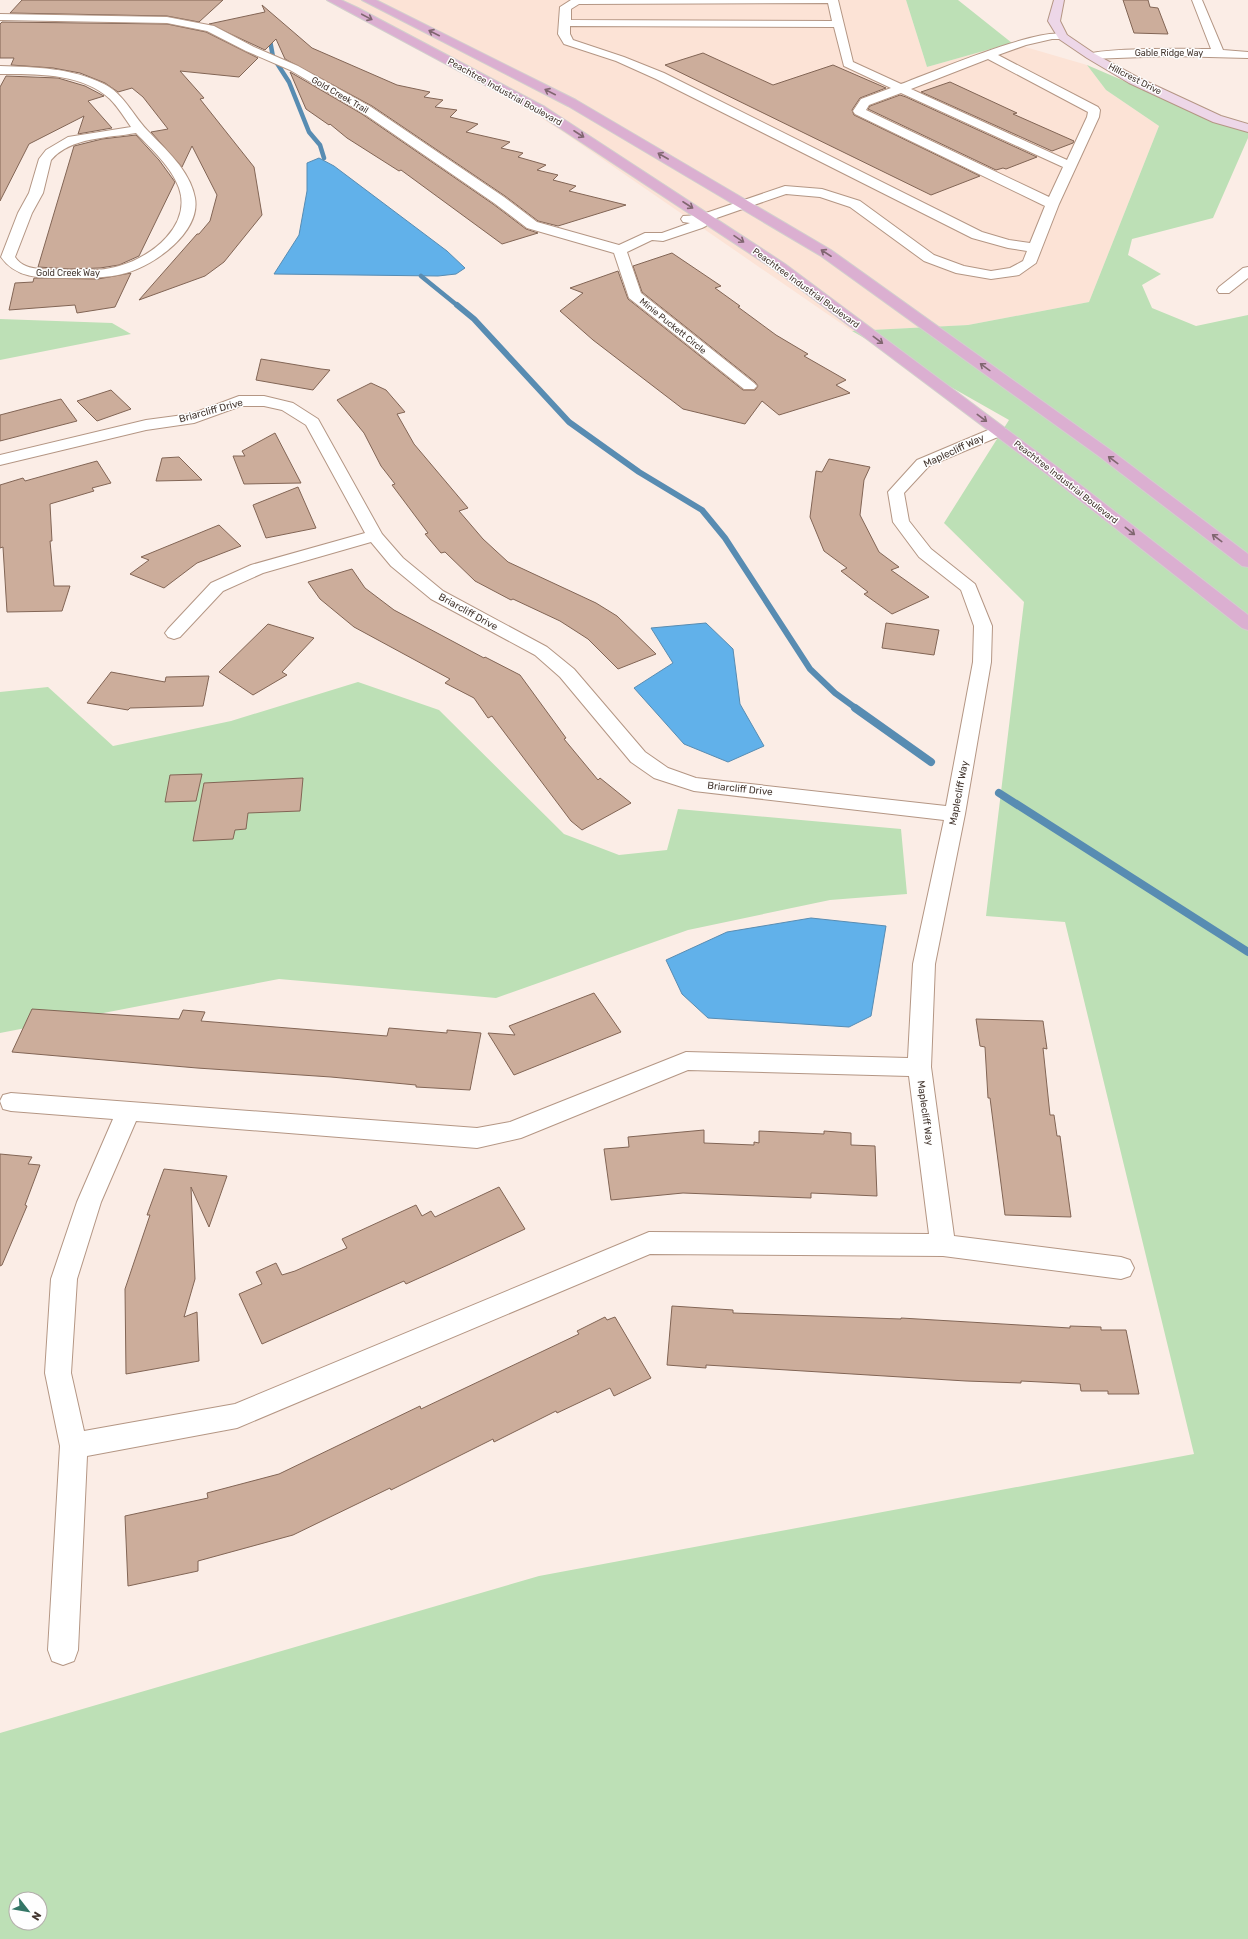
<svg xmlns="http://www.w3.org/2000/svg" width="1248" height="1939" font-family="Rubik,sans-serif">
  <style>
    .built { fill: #fce3d6 }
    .green { fill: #bde0b6; fill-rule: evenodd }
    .water { fill: #61b1ea; stroke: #588cb2 }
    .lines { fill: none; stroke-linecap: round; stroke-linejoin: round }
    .stream-far2 { stroke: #588cb2; stroke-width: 4.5 }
    .stream-far1 { stroke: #588cb2; stroke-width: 6 }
    .stream { stroke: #588cb2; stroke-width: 8 }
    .building { fill: #ccad9b; stroke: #826555 }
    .street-casing { stroke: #b49684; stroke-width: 2 }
    .secondary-casing { stroke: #b49684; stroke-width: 2 }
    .primary-casing { stroke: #d2cfcd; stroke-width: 2 }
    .street { fill: #fff; fill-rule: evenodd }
    .secondary { fill: #edd7e8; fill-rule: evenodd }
    .primary { fill: #dbafd1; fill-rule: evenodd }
    .oneway { stroke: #806670 }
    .labels { text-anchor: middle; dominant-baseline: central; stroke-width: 3; stroke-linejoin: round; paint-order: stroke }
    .far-street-label { font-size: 9px; fill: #43362f; stroke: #fefefe }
    .street-label { font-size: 10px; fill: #43362f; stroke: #fefefe }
  </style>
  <rect width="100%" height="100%" fill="#fbede6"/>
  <!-- built -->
  <path class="built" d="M329,0h577l21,67 85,-24 75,22 19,25 53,36 -70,176 -121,23 -116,6 -286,-197 -99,-65 -122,-58z"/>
  <!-- green -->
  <path class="green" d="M906,0h52l54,43 -85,24z
    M1087,65l142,61 19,4v8l-35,80 -81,21 -4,16 33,19 -19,11 10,23 44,18 52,-11v1624h-1248v-206l539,-157 655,-122 -129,-532 -79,-6 38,-314 -80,-79 65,-103 -157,-89 116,-6 121,-23 70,-176 -53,-36zM16,1899h24v24h-24z
    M0,319l112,4 19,11 -131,26z
    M358,682l81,28 125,124 55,21 48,-5 11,-41 223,20 6,65 -77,6 -142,30 -192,68 -217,-19 -279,54v-341l48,-5 65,59 118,-25z"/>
  <!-- water -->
  <path class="water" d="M319,158l15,8 113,85 18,17 -9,6 -18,2 -164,-2 25,-39 8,-44v-28z
    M706,623l27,26 7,55 24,42 -36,16 -44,-18 -50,-56 39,-25 -22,-35z
    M811,918l75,8 -15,90 -22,11 -141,-9 -26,-24 -16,-34 61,-28z"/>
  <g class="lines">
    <!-- stream-far2 -->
    <path class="stream-far2" d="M269,35l4,22 16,25 20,50 11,13 4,13
      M421,276l37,30"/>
    <!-- stream-far1 -->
    <path class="stream-far1" d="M457,305l17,14 95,103 70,50 63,38 23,28 85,131 25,24 22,16"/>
    <!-- stream -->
    <path class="stream" d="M855,708l76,54
      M999,793l249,159"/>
  </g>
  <!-- building -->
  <path class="building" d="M22,0h201l-24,22 -32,-6 -157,-3z
    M1123,0h25l2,7 8,1 10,26 -34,-1z
    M262,5l50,43 85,37 33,7 -6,5 19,3 -8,7 22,3 -7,7 28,7 -12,8 44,10 -9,6 22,5 -5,4 28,8 -9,5 21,5 -5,5 23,6 -7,5 57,14 -68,21 -20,-5 -33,-25 -133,-90 -87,-47 -9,-20 -11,11 -56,-26 56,-12z
    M2,22l165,2 39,8 52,26 -19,19 -59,-6 24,27 -4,1 54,68 8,48 -38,47 -19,14 -66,24 58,-66h2l11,-13 7,-26 -25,-49 -10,21 -31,-35 17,-3 -25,-32 -11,-9 -14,4 -13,-9 -25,-10 -27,-5 -42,-3 3,-7h-14v-34z
    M703,53l70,32 60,-20 53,23 -26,10 -8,12 2,5 126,61 -49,19 -266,-130z
    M290,72l72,42 131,90 33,25 12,4 -36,11 -101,-74 -2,1 -52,-33 -17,-14 -1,1 -23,-16z
    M6,76l52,2 27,8 19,10 -16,5 24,27 -34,6 6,-18 -55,28 -29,57v-114z
    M950,82l67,31 -4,1 61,27 -1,2 -21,8 -131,-59z
    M900,95l6,2 131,60 -31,12 -3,-1 -7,2 -128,-61 2,-3z
    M136,135l23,25 16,22 -36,74 -20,9 -19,3 -30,1 -32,-2 36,-121 28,-7z
    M672,253l49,33 -6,2 25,18 -2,1 38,28 32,19 -4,2 42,24 -10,5 14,8 -71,22 -17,-14 -17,23 -62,-15 -90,-69 -33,-29 23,-18 -13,-5 48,-17 10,28 115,91h12l3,-4 -3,-4 -113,-90 -9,-26z
    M131,273l-16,34 -38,6 -2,-8 -66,5 6,-27 18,-1 1,-4 64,1z
    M261,359l60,10 9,1 -17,20 -57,-10z
    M371,383l15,7 19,22 -8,2 17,30 54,64 -9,3 24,28 25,23 88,41 21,13 39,38 -38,15 -30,-30 -28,-18 -47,-22 -2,1 -36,-19 -30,-29 -4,1 -16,-19 3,-1 -36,-48 3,-1 -14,-18 -17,-33 -27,-33z
    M111,390l20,19 -34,12 -20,-20z
    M61,399l16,22 -77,20v-26z
    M275,433l26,50 -57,1 -11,-28h12l-3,-5z
    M179,457l23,23 -46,1 6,-23z
    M829,459l41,8 -6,13 -4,35 19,37 20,15 -8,3 38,27 -37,17 -28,-20 4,-2 -27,-21 6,-3 -23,-17 -14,-34 6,-46 6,1z
    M97,461l14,22 -19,5 2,3 -44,13 2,37h-2l4,45h16l-8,25 -55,1 -4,-65 -3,1v-63l23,-7 2,3z
    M298,487l18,41 -50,10 -13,-33z
    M219,525l22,21 -44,17 -33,25 -34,-14 19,-14 -8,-3z
    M352,569l13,19 29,22 90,48 1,-1 35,18 46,63 -2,1 34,41 2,-2 31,25 -49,27 -11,-9 -79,-105 -4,2 -14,-20 -29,-15 5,-4 -96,-52 -34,-28 -12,-17z
    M886,623l53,7 -5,25 -52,-7z
    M268,624l46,14 -32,34 5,3 -34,20 -34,-23z
    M111,672l54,10 1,-5 43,-1 -6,30 -73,2 -2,2 -41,-7z
    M202,774l-6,27 -31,1 5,-27z
    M303,778l-3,33 -52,2 -2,16 -11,1 -2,9 -40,2 11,-58z
    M594,993l27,39 -107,43 -26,-42 27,2 -6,-9z
    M32,1009l147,10 4,-9 22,2 -4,9 186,15 2,-8 58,5v-3l34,3 -11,57 -54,-3v-2l-85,-8 -134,-9 -185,-16z
    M976,1019l67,2 4,28 -4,-1 7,67h4l3,21h3l11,81 -66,-2 -15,-117h-2l-3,-51 -5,-1z
    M704,1130v13l50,2v-3l5,1v-12l65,3v-3l27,2v12l24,1 2,50 -66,-3v5l-128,-5 -72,7 -7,-51 25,-2 -1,-10z
    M0,1154l32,3 -4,7 12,1 -15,40 2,1 -25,59 -2,1z
    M164,1169l63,7 -18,51 -18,-40 4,92 -11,38 13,-5 2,49 -73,13 -1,-85 25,-74h-3z
    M499,1187l26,42 -77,36 -42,19 -2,-3 -142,63 -23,-50 23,-10 -6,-12 20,-9 6,12 13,-4 52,-23 -5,-9 74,-34 6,11 9,-5 4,6z
    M672,1306l61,4v3l168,6v-1l169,10v-2l31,1v3h25l13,64h-31v-3h-27l-1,-7 -59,-3v2l-55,-2 -260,-16v3l-39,-3z
    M605,1317l2,3 8,-3 36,61 -37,18 -4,-8 -53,25 -1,-2 -62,31 -1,-3 -102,51 -1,-2 -97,47 -95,26v10l-70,15 -3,-70 83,-18 -1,-5 72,-19 141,-68 1,3 158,-75 -2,-3z"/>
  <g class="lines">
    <!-- street casing -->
    <g class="street-casing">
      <path id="street" d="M571,0h267l15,62 48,22c23,-8 154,-65 168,-47l-2,2h-15l-26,6 -28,10 100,52 2,3 -1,7 -40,87 -23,59 -17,12 -28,4 -35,-6 -32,-12 -74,-54 -30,-10 -34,-3 -78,27 -2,5 -4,2 -39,13 -11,-1 -25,12 14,41 113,90 3,3 -3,3h-10l-115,-91 -15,-45 -87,-25 -33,-25 -131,-90 -73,-43 -44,-19 -39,-20 -40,-8 -167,-3v-6l167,3 47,9 40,21 44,19 73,41 133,90 33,25 82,23 26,-12h17l28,-10 -7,-1 -2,-3 2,-3 17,-1 85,-29 37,3 38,12 74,54 30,11 27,5 19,-3 13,-7 4,-10 -19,-3 -36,-10 -316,-159 -40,-18 -52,-17 -6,-10 2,-27zM828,3l4,18 -261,-1v-11l8,-5zM570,26l264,1 10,39 47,22 -30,11 -8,12 2,3 190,92 -15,37 -21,-3 -27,-8 -318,-159 -40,-16 -51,-17 -3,-6zM988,59l100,53 -1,5 -20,43 -156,-71zM901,93l162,74 -14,30 -183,-87 3,-5z
        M1192,0h10l21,50 25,2v6l-78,-2 -79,3 -6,-3c7,-9 109,-7 126,-7z
        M0,66c35,1 72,2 104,18 20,10 28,30 43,46 18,19 43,40 48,68 6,34 -40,67 -69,75 -18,5 -37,5 -57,5 -25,0 -52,2 -68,-21l17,-44 11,-20 10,-34 7,-9 22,-13 63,-10c-7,-10 -13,-20 -21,-28 -28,-26 -74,-25 -110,-25zM136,133c16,17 35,33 43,55 13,37 -27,69 -60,78 -24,7 -54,5 -79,3 -10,-1 -19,-3 -25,-12l17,-44 11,-20 8,-33c19,-23 58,-22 85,-27z
        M1248,267v11l-19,15h-10l-2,-3 2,-3 24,-19z
        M239,396h25l29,7 25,16 64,115 21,24 40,33 104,56 27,22 71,83 23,16 28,10 250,28 27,-144 1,-36 -13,-36 -42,-33 -26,-35 -5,-30 29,-32 76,-32h12l2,3 -2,3 -76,32 -25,27 5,28 22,28 44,35 17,42 -1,36 -26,152 -30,150 -4,103 23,169 167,21 9,3 4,8 -4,8 -9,3 -178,-23 -293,-2 -413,174 -150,28 -9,194 -4,11 -11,4 -11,-4 -4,-11 12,-204 -15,-73 6,-94 26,-77 36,-83 -102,-8 -8,-2 -3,-8 3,-6 8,-2 466,35 33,-6 176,-70 222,6 5,-94 31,-144 -250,-29 -40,-13 -23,-16 -71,-85 -25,-22 -104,-56 -40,-33 -20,-24 -108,31 -40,18 -43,46 -6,2 -6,-2 -3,-4 3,-4 43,-46 40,-18 114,-32 -59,-108 -24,-15 -18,-4h-23l-47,17 -48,7 -146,35v-10l146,-35 45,-6zM688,1070l221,6 20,158 -280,-2 -414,172 -151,27 -13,-58 6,-94 24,-77 35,-81 341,27 44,-10z"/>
    </g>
    <!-- secondary casing -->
    <g class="secondary-casing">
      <path id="secondary" d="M1054,0h10l-4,21 7,14 28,19 42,23 84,39 27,8v8l-35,-10 -84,-39 -42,-25 -28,-19 -11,-18z"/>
    </g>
    <!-- primary casing -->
    <g class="primary-casing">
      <path id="primary" d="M327,0h14l17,8 187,99 240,157 275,205 188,146v15l-6,-2 -194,-153 -273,-205 -238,-157z
        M362,0h14l200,100 255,150 281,201 136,103v13l-6,-1 -142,-109 -279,-201 -253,-150z"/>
    </g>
    <!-- street -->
    <use href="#street" class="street"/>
    <!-- secondary -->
    <use href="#secondary" class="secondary"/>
    <!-- primary -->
    <use href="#primary" class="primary"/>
  </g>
  <!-- one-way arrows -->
  <defs><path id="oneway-shaft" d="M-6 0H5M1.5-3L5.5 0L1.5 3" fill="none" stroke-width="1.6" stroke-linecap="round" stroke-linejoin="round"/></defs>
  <g class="oneway">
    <use href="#oneway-shaft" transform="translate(367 17) rotate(28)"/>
    <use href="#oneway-shaft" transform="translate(434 33) rotate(-153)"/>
    <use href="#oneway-shaft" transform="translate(550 92) rotate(-153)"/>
    <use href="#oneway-shaft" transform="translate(579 134) rotate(33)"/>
    <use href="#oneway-shaft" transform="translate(663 156) rotate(-150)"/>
    <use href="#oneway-shaft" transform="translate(688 205) rotate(33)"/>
    <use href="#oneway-shaft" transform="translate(739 239) rotate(34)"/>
    <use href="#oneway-shaft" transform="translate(826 253) rotate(-147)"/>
    <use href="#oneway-shaft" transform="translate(878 340) rotate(37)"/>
    <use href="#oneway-shaft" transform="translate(985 367) rotate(-144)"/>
    <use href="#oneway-shaft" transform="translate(982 418) rotate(37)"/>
    <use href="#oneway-shaft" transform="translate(1113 460) rotate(-143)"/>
    <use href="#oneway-shaft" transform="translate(1130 531) rotate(38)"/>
    <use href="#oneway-shaft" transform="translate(1217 538) rotate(-143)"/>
  </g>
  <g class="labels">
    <!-- far-street labels -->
    <g class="far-street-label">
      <text x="1169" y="53">Gable Ridge Way</text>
      <text transform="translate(1135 79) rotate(27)">Hillcrest Drive</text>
      <text transform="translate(505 92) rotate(29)">Peachtree Industrial Boulevard</text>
      <text transform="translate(340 95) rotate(30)">Gold Creek Trail</text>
      <text x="68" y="273">Gold Creek Way</text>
      <text transform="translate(806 288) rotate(36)">Peachtree Industrial Boulevard</text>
      <text transform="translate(673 326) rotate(39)">Minie Puckett Circle</text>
      <text transform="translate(1066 482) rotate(38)">Peachtree Industrial Boulevard</text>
    </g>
    <!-- street labels -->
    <g class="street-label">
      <text transform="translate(211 411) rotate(-15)">Briarcliff Drive</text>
      <text transform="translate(954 451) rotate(-25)">Maplecliff Way</text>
      <text transform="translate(468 612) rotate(29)">Briarcliff Drive</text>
      <text transform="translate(740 789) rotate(6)">Briarcliff Drive</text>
      <text transform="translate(959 793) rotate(-79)">Maplecliff Way</text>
      <text transform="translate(925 1113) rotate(82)">Maplecliff Way</text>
    </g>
  </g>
  <!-- north arrow -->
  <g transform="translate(28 1911) rotate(121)"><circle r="19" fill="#fefefe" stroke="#b3aeab"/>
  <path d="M0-3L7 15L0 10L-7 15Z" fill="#347666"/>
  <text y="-6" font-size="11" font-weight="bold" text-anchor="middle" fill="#43362f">N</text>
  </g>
</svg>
